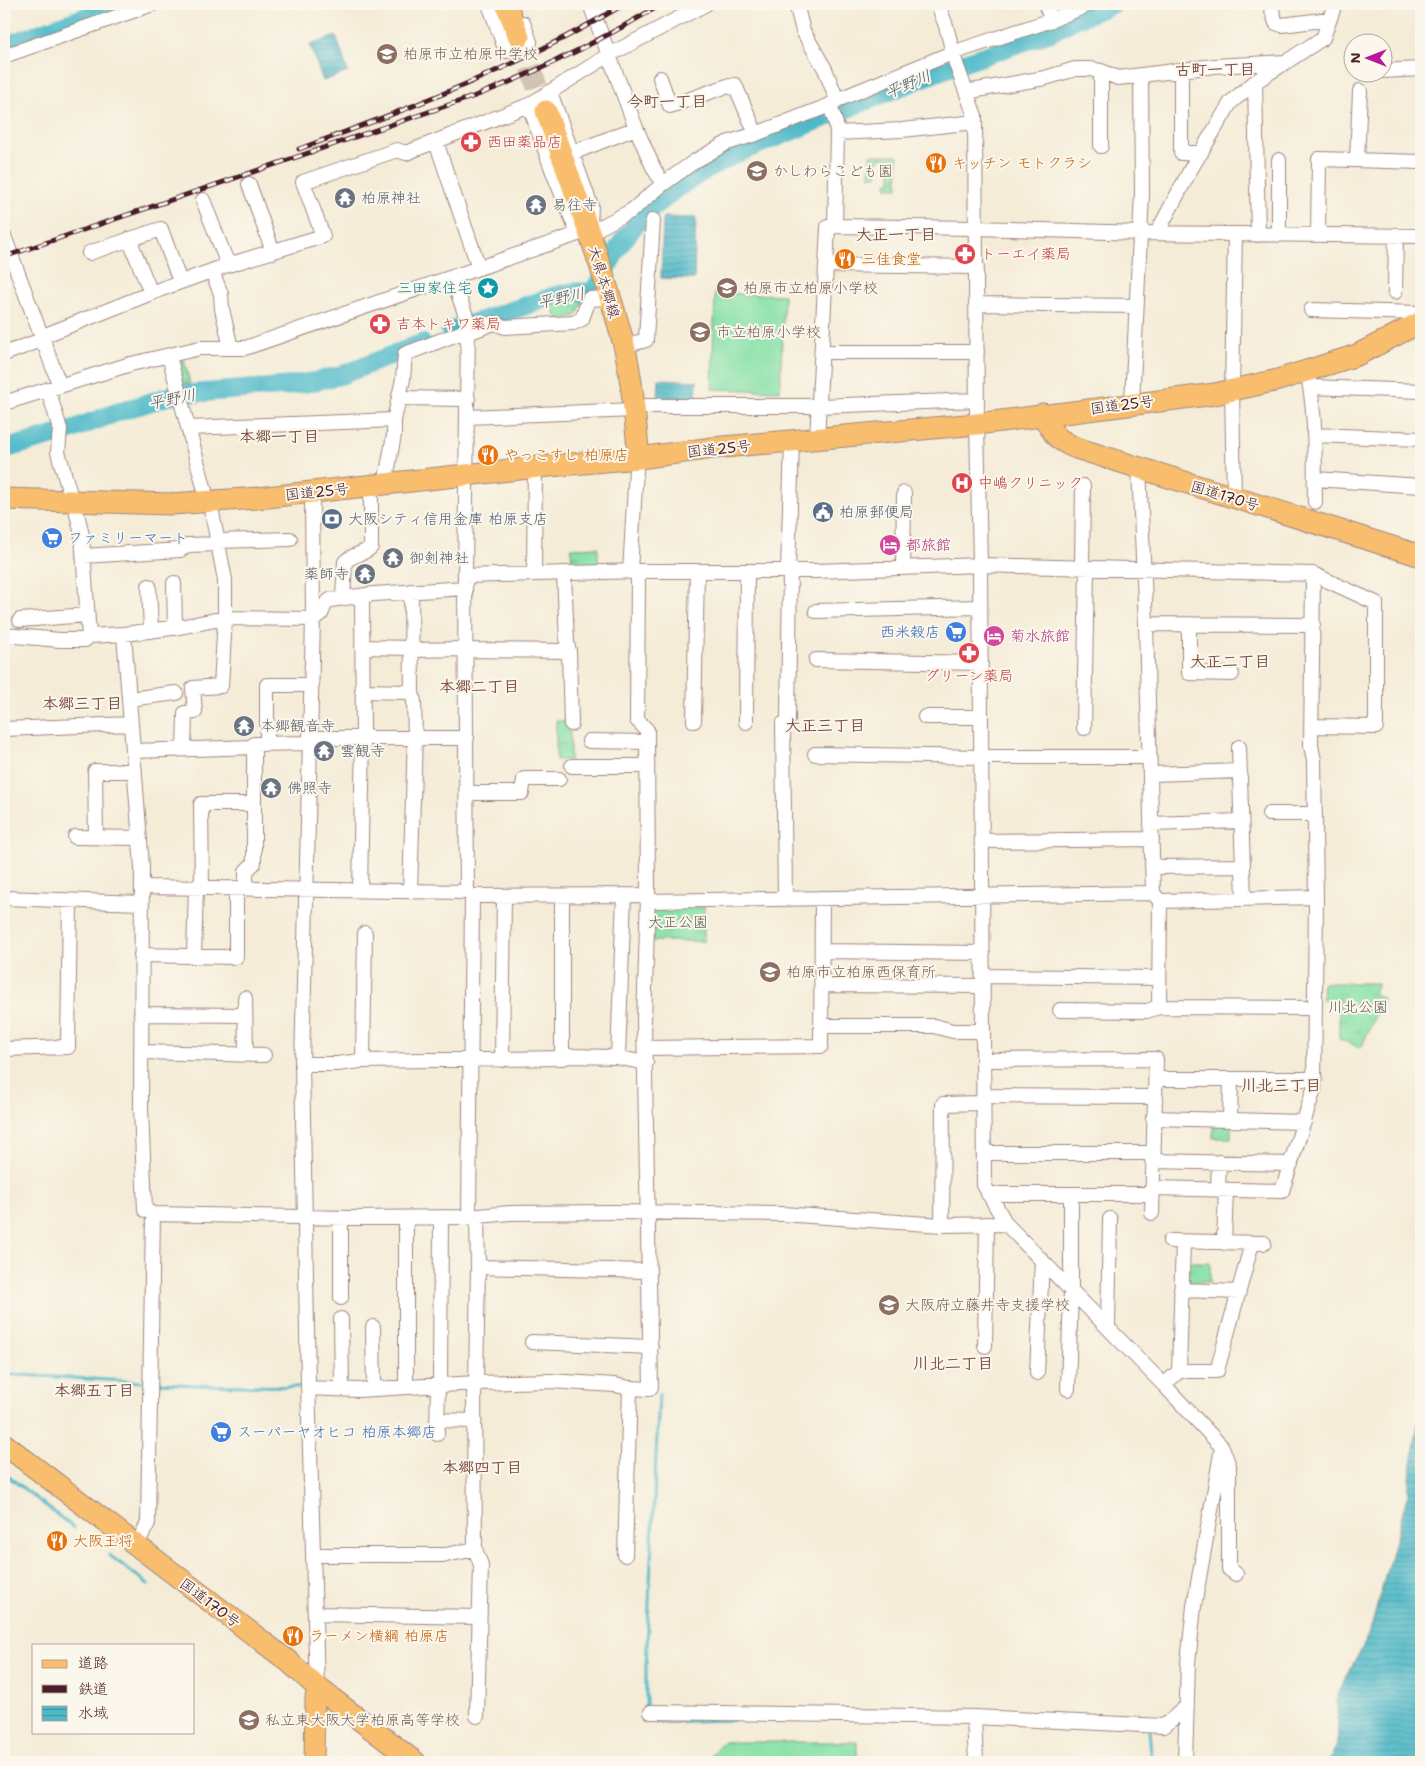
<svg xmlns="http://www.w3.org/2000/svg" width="1425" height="1766" font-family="'Shantell Sans','Klee One',sans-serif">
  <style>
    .grass { fill: url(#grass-tufts); stroke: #688069 }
    .garden { fill: url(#garden-furrows); stroke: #688069 }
    .pitch { fill: #86e1a7; stroke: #688069 }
    .water { fill: url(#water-rules); stroke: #4c6c7a }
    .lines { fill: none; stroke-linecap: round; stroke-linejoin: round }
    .stream { stroke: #4db9c9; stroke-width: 3 }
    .river { stroke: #4db9c9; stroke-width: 19 }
    .highway-tunnel { stroke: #d2c3b5; stroke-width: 21; stroke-dasharray: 21 11; stroke-linecap: butt }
    .minor-casing { stroke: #9f8681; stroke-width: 16 }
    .major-casing { stroke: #9f8681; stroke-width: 21 }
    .highway-casing { stroke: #9f8681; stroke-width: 23 }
    .minor { stroke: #fff; stroke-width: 14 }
    .major { stroke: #f9be6d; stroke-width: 19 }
    .highway { stroke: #f9be6d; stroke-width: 21 }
    .rail-casing { stroke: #4a1f2b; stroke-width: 5 }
    .rail { stroke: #fbf7ec; stroke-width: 3; stroke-dasharray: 9; stroke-linecap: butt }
    .labels { text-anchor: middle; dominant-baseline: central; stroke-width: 4; stroke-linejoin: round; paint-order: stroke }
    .education-label { font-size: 15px; fill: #785e54; stroke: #fbf7ec; text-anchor: start }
    .health-label { font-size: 15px; fill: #be3a42; stroke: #fbf7ec; text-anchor: start }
    .food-label { font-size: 15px; fill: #c56008; stroke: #fbf7ec; text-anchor: start }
    .worship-label { font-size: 15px; fill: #5b616d; stroke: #fbf7ec; text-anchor: start }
    .street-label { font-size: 15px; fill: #4a1f2b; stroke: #fbf7ec }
    .culture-label { font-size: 15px; fill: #0d838f; stroke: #fbf7ec; text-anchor: end }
    .service-label { font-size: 15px; fill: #4e5e75; stroke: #fbf7ec; text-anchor: start }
    .shop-label { font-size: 15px; fill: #366cbe; stroke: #fbf7ec; text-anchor: start }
    .hotel-label { font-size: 15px; fill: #b23c85; stroke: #fbf7ec; text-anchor: start }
    .park-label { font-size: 15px; fill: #5c5950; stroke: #fbf7ec }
    .neighbourhood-label { font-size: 16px; font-weight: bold; fill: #7b4b43; stroke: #fbf7ec }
    .water-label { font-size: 16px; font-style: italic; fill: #4b5562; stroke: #fbf7ec }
  </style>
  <defs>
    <pattern id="grass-tufts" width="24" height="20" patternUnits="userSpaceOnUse" patternTransform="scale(1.25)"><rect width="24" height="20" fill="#86e1a7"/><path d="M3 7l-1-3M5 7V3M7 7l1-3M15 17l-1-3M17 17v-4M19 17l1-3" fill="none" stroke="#75c190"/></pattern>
    <pattern id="garden-furrows" width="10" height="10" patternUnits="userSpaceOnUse" patternTransform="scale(1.25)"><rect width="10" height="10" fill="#86e1a7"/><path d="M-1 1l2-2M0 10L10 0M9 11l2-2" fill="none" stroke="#75c190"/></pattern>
    <pattern id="water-rules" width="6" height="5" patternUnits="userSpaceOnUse" patternTransform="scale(1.25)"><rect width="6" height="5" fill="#4db9c9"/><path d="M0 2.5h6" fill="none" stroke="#4296a3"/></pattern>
  </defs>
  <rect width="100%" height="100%" fill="#fbf7ec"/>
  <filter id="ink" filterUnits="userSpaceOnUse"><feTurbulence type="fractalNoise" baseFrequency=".02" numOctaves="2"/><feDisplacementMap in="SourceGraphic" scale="10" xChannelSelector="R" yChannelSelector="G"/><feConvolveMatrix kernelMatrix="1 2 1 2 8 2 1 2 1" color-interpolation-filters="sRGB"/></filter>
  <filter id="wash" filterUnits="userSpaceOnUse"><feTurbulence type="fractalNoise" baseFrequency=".0096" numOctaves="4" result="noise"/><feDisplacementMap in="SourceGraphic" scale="20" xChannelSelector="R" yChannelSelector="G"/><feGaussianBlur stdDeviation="1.12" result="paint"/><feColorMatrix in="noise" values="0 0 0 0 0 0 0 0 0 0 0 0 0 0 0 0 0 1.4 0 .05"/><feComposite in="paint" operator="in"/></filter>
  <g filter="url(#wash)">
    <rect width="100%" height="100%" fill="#f4ecd7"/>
    <!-- grass -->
    <path class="grass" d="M573,299l10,4 -7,13 -19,4 -4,-17z
      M183,356l7,27 -10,2 -8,-27z
      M598,547v21l-26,1 -1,-21z
      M556,721h14v39h-14z
      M658,903h46v38h-52v-29z
      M1323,983h55l-5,11 10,4 -22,50 -22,-9v-40h-17z
      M1214,1122l17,1v15h-18z
      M1190,1262h20v20h-21z"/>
    <!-- garden -->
    <path class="garden" d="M870,155h28v33h-11v-6h4v-21l-4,-1v-2h-7l-1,3h-2v15h-7z"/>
    <!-- pitch -->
    <path class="pitch" d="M715,293l69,2 -4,96 -68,-2z
      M722,1742h135v20h-147v-6z"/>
    <!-- water -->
    <path class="water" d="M336,36l12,36 -25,9 -13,-36z
      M663,217l33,1 -2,61 -33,-1z
      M659,379l38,2 -1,18 -38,-2z
      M1421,1400v362h-93l10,-19 -1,-49 32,-59 39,-142z"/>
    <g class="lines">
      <!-- stream -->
      <path class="stream" d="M4,1374l139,8
        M159,1383l37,2 105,2
        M659,1394l-13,272v52l11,4 76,-2
        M4,1473l70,55
        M109,1555l39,29
        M1149,1730l3,32"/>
      <!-- river -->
      <path class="river" d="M4,46l117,-42
        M450,331l107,-36 15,-3h20c12,-16 19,-34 30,-50 28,-39 73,-68 116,-89l202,-82 112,-39 22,-12 40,-16
        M4,449l59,-16 55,-21 55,-17 113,-9 26,-4 30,-7 80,-32"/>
    </g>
  </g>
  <g filter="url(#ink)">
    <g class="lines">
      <!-- highway-tunnel -->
      <path class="highway-tunnel" d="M519,37l27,74"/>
      <!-- minor casing -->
      <g class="minor-casing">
        <path id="minor" d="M489,4l17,47 24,-9 -7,-19
          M590,4l46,124 18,41 9,15
          M796,4l7,27 22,38 12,31
          M938,4l8,22 10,38 19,52 2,308 3,141 4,620 22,39 158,161 58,62 7,19v103l7,5
          M1045,4l7,16
          M1270,4l6,19 6,2 48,-6
          M593,12l13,-8
          M4,56l149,-52
          M1101,71v75
          M1181,71v82h20
          M1382,71l39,-2
          M660,78l10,28 57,-20 2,1 6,-2 21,49
          M1255,82l3,153
          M550,92l41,114 -1,19
          M966,92l79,-14 30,-9h14l12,2 17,7 96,-12 72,-4
          M529,105l24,67 25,62
          M830,105l6,19 1,9 -2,93
          M837,133l65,-3 73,-8
          M436,142l43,126
          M572,153l64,-25
          M1279,160v75
          M1357,160l3,-69
          M249,184l24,68
          M203,200l25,65
          M1157,233l35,-66 39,-65 24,-20 68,-44 12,-34
          M1318,235l1,-76 102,3
          M4,236l56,150
          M129,239l22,54
          M89,253l72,-24 19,53
          M826,265l151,2
          M212,271l9,23 1,15 9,39
          M452,277l15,42 1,9 -3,248 2,316
          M1395,292l1,-57
          M977,304l159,2
          M1311,310l108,3 2,2
          M468,333l26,-10 11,4 68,-4 9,-4 7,-20 21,-1
          M43,336l121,-48 64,-23 95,-29 -20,-54 94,-32 9,3 123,-48 80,-50 97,-51
          M624,346l22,-6 7,-120
          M822,352h155
          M4,354l40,-15
          M169,356l39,146
          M1307,372c10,42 7,87 8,130
          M1310,387l111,4
          M48,389l12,40 -2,23 14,49
          M399,398l69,1
          M4,403l127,-39 69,-16h45l333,-114 11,-1 42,-22 32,-27 32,-23 32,-18 29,-9 74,-29 7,-5 115,-47 100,-33 38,-16
          M1132,403l10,-209 -1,-118
          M634,406h185l158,-6
          M468,417l166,-7
          M188,428l206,-8
          M1314,435l107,4
          M817,440l11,-213 7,-1 141,2 164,5 281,3
          M1139,468l7,156 7,269 7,8 156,-4
          M1315,479l106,7
          M385,484l9,-49v-15l9,-41 2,-25 63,-24
          M312,492l1,127 -11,445 6,319 9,304
          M1234,499l-2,-109 3,-156
          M74,501l8,34 7,101 35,-2 56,-7 45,-9 88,1 8,-5 4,-9 5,-5 44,-6 91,-6
          M217,541l73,-2
          M83,556l97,-6 8,-5 30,-1
          M903,568l1,-75
          M1082,568l1,-82
          M788,571l4,-129
          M630,572l6,-103 3,-11
          M564,573l3,70 2,8 2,73
          M534,574l1,-107
          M465,576l173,-5h178l164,-6 333,9 -2,172 3,14 2,139 -2,190 -32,102 -130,-3
          M174,583l1,45
          M149,586l2,45
          M343,598l2,-36c7,-8 16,-6 26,-15v-62
          M816,611l164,-4
          M20,620l67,-5
          M1146,624l167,1
          M1189,624v49l43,1
          M124,634l18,233 -1,240 4,103 8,4 198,4 118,-1 41,-4 100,-1 172,2 160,11 64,-1
          M4,635l56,5h25l4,-4
          M362,647l50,1
          M412,650l54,-1
          M466,650l103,1
          M816,660l165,3
          M362,691l50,1
          M129,699l47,-6
          M925,717h56
          M788,720l2,-149
          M694,721l3,-150
          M746,722l1,-151
          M783,724l2,174
          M1311,726l65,1v-124l-63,-29
          M1084,728l3,-160
          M4,729l127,-5
          M311,738h156
          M589,741l58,1
          M267,743v-58h45
          M1239,747l5,152
          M184,749l1,-36 10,-1 -2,-24 28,-2 4,-68v-38l-15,-78
          M134,751l120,-4v-3l57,-1
          M815,754l166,3h169
          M572,766h75
          M1151,774l89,-3
          M467,793h55l2,-14h35
          M1269,814h46
          M1151,824l90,-3
          M75,837l65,1
          M96,837l-1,-66h40
          M982,841l170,-2
          M1152,867l91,-1
          M142,887l325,5 5,4 176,-1
          M202,888l-1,-84h53
          M246,888v-17l8,-8v-116
          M360,890l3,-152 -1,-142
          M410,891l5,-154 -1,-35 -2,-10 -1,-101
          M562,896v162
          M4,898l137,5
          M647,901l506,-8
          M1160,901l-1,106 156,1
          M822,951l161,2
          M141,955l95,2v-69
          M194,956l2,-69
          M983,976l176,2
          M822,985l161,1
          M245,998l1,56
          M1060,1010l87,1 12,-4
          M141,1014l104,1
          M822,1026h112l19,5h30
          M645,1048l176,-2 1,-148
          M4,1049l64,-2 2,-146
          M141,1052l123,3
          M618,1057l6,-162
          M502,1060l2,-164
          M983,1060l173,-1 -4,154
          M363,1061l2,-128
          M302,1064h35l23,-3 202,-3 7,-2 46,1 31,6
          M1156,1079h159
          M983,1096l173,1
          M1153,1118l151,4
          M1230,1120l1,-41
          M984,1153h169
          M1152,1161l139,3
          M1218,1190l1,-28
          M988,1194h164
          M469,1217l3,-321
          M341,1218v80
          M942,1225l1,-121 40,-1
          M1170,1241l94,2
          M1224,1243l2,-53
          M478,1267l171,4
          M1181,1290l58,2
          M341,1319l1,70
          M373,1327l1,62
          M1108,1327l2,-108
          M532,1342l119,5
          M985,1346l2,-122
          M1179,1371h38l35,-128
          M1037,1373l5,-113
          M474,1383l1,166 6,16 -4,151
          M476,1383l2,-116 -1,-50
          M440,1385l1,-168
          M1164,1385l15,-14 4,-129
          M406,1387v-169
          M308,1388l50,2 118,-7 73,-2 66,4 15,3 19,1 2,-2 -7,-365 4,-127 -1,-165 -10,-10 1,-149
          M1068,1389l3,-99v-96
          M437,1420l37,1
          M437,1434l1,-49
          M136,1546l12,-23 5,-309
          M314,1555h132l29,-6
          M625,1555l5,-167
          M315,1614l164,3
          M651,1712l323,5 190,9 23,-20
          M974,1717l2,45
          M1185,1762l3,-99 6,-57 28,-158"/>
      </g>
      <!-- major casing -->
      <g class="major-casing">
        <path id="major" d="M314,1762l1,-64 2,-11"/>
      </g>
      <!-- highway casing -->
      <g class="highway-casing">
        <path id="highway" d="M506,4l13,33
          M546,111c27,77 57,155 78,234 9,37 11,76 15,113
          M1043,414c10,20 12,25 33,34l345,108
          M4,499l167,5 87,-6 280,-31 101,-9 74,-10 264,-24 238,-30 63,-14 79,-25 64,-33
          M4,1444l284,217 29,26 98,75"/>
      </g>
      <!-- minor -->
      <use href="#minor" class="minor"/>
      <!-- major -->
      <use href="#major" class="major"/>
      <!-- highway -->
      <use href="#highway" class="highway"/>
      <!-- rail casing -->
      <g class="rail-casing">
        <path id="rail" d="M299,149c110,-40 225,-84 325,-145
          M4,257l471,-161c65,-25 127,-56 187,-92"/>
      </g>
      <!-- rail -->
      <use href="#rail" class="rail"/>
    </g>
  </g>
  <!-- icons -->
  <defs>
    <g id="school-disc" transform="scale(1.125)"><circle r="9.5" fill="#8d6e63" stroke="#fbf7ec"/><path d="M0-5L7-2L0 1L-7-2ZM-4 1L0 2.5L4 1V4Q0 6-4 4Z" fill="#fff"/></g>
    <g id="pharmacy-disc" transform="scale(1.125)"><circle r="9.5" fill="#e0444e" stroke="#fbf7ec"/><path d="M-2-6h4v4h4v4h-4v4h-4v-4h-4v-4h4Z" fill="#fff"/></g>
    <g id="restaurant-disc" transform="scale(1.125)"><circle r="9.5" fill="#e8710a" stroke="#fbf7ec"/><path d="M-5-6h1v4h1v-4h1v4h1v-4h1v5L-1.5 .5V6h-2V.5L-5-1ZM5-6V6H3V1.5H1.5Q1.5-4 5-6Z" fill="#fff"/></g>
    <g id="temple-disc" transform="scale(1.125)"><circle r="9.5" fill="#6b7280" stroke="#fbf7ec"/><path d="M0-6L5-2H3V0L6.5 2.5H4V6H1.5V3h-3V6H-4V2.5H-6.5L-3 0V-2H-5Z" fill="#fff"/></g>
    <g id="sight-disc" transform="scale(1.125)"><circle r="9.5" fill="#0f9aa8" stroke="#fbf7ec"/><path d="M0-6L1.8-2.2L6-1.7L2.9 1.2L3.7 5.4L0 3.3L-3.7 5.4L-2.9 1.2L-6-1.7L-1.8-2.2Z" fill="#fff"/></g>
    <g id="hospital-disc" transform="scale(1.125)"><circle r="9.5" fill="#e0444e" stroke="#fbf7ec"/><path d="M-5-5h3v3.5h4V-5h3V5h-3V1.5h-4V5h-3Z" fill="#fff"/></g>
    <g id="civic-disc" transform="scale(1.125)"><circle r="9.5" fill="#5c6f8a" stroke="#fbf7ec"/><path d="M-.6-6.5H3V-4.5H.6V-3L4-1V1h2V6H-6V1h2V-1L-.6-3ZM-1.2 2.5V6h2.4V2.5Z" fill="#fff"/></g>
    <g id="bank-disc" transform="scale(1.125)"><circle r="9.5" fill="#5c6f8a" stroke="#fbf7ec"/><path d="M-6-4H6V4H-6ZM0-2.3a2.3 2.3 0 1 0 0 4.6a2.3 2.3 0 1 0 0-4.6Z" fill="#fff"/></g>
    <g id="supermarket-disc" transform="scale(1.125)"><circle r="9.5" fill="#3f7fe0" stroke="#fbf7ec"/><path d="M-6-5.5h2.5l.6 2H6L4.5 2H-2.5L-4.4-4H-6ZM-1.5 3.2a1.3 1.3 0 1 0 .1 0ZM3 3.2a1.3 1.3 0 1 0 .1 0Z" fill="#fff"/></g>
    <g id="hotel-disc" transform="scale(1.125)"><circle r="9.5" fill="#d1479c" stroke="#fbf7ec"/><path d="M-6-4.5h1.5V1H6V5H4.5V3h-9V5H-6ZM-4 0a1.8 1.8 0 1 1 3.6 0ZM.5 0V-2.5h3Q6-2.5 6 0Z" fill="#fff"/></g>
  </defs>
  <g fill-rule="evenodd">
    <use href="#school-disc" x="387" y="54"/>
    <use href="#pharmacy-disc" x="471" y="142"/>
    <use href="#restaurant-disc" x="936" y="163"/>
    <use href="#school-disc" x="757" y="171"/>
    <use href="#temple-disc" x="345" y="198"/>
    <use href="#temple-disc" x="536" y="205"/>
    <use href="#pharmacy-disc" x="965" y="254"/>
    <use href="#restaurant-disc" x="845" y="259"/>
    <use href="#sight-disc" x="488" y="288"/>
    <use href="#school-disc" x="727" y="288"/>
    <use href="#pharmacy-disc" x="380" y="324"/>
    <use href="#school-disc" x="700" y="332"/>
    <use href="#restaurant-disc" x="488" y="455"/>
    <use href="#hospital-disc" x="962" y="483"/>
    <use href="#civic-disc" x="823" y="512"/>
    <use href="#bank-disc" x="332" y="519"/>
    <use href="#supermarket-disc" x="52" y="538"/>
    <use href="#hotel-disc" x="890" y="545"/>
    <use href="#temple-disc" x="393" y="558"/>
    <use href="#temple-disc" x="365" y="574"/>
    <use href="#supermarket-disc" x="956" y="632"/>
    <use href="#hotel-disc" x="994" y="636"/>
    <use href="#pharmacy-disc" x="969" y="653"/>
    <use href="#temple-disc" x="244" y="726"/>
    <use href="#temple-disc" x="324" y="751"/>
    <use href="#temple-disc" x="271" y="788"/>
    <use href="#school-disc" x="770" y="972"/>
    <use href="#school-disc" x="889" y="1305"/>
    <use href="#supermarket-disc" x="221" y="1432"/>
    <use href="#restaurant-disc" x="57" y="1541"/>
    <use href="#restaurant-disc" x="293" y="1636"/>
    <use href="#school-disc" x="249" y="1720"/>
  </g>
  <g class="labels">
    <!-- education labels -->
    <g class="education-label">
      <text x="403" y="54">柏原市立柏原中学校</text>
      <text x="773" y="171">かしわらこども園</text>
      <text x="743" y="288">柏原市立柏原小学校</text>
      <text x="716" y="332">市立柏原小学校</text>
      <text x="786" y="972">柏原市立柏原西保育所</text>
      <text x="905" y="1305">大阪府立藤井寺支援学校</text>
      <text x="265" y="1720">私立東大阪大学柏原高等学校</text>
    </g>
    <!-- health labels -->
    <g class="health-label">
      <text x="487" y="142">西田薬品店</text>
      <text x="981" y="254">トーエイ薬局</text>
      <text x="396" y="324">吉本トキワ薬局</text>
      <text x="978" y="483">中嶋クリニック</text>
      <text x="969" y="676" text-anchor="middle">グリーン薬局</text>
    </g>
    <!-- food labels -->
    <g class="food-label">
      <text x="952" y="163">キッチン モトクラシ</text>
      <text x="861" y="259">三佳食堂</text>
      <text x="504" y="455">やっこすし 柏原店</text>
      <text x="73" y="1541">大阪王将</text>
      <text x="309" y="1636">ラーメン横綱 柏原店</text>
    </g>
    <!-- worship labels -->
    <g class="worship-label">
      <text x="361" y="198">柏原神社</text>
      <text x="552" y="205">易往寺</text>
      <text x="409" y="558">御剣神社</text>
      <text x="349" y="574" text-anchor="end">薬師寺</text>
      <text x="260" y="726">本郷観音寺</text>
      <text x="340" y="751">雲観寺</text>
      <text x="287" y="788">佛照寺</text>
    </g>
    <!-- street labels -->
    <g class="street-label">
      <text transform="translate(604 282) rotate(73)">大県本郷線</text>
      <text transform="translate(1122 405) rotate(-7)">国道25号</text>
      <text transform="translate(719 449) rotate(-6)">国道25号</text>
      <text transform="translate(317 492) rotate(-6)">国道25号</text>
      <text transform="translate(1225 496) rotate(17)">国道170号</text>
      <text transform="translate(210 1603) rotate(37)">国道170号</text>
    </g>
    <!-- culture labels -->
    <g class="culture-label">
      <text x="472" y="288">三田家住宅</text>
    </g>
    <!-- service labels -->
    <g class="service-label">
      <text x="839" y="512">柏原郵便局</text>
      <text x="348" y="519">大阪シティ信用金庫 柏原支店</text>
    </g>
    <!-- shop labels -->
    <g class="shop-label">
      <text x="68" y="538">ファミリーマート</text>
      <text x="940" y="632" text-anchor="end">西米穀店</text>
      <text x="237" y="1432">スーパーヤオヒコ 柏原本郷店</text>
    </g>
    <!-- hotel labels -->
    <g class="hotel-label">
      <text x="906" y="545">都旅館</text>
      <text x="1010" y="636">菊水旅館</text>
    </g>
    <!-- park labels -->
    <g class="park-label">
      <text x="678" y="922">大正公園</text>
      <text x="1358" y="1007">川北公園</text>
    </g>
    <!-- neighbourhood labels -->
    <g class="neighbourhood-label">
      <text x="1215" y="69">古町一丁目</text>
      <text x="667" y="101">今町一丁目</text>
      <text x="896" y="234">大正一丁目</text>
      <text x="279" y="436">本郷一丁目</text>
      <text x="1230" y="661">大正二丁目</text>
      <text x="479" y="686">本郷二丁目</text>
      <text x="82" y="703">本郷三丁目</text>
      <text x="825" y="725">大正三丁目</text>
      <text x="1281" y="1085">川北三丁目</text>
      <text x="953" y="1363">川北二丁目</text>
      <text x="94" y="1390">本郷五丁目</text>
      <text x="482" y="1467">本郷四丁目</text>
    </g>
    <!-- water labels -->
    <g class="water-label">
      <text transform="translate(908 84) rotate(-23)">平野川</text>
      <text transform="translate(561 298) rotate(-12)">平野川</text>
      <text transform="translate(172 399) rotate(-11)">平野川</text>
    </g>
  </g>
  <!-- margin -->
  <rect width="1425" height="1766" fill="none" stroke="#fbf7ec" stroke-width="20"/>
  <!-- legend -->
  <rect x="32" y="1644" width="162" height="90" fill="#fbf7ec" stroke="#b4a19f"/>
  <rect x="42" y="1660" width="25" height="8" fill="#f9be6d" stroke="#b4a19f"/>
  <text x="78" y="1668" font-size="15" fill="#4a1f2b">道路</text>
  <rect x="42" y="1685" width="25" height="8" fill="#4a1f2b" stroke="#b4a19f"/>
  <text x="78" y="1694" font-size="15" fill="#4a1f2b">鉄道</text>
  <rect x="42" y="1706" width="25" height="15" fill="url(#water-rules)" stroke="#b4a19f"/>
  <text x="78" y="1718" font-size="15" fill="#4a1f2b">水域</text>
  <!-- north arrow -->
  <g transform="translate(1368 58) rotate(270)"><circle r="24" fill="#fbf7ec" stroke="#b4a19f"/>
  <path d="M0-4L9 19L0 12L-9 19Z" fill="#b5179e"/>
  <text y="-8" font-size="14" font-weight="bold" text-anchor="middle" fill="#4a1f2b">N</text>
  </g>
</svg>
